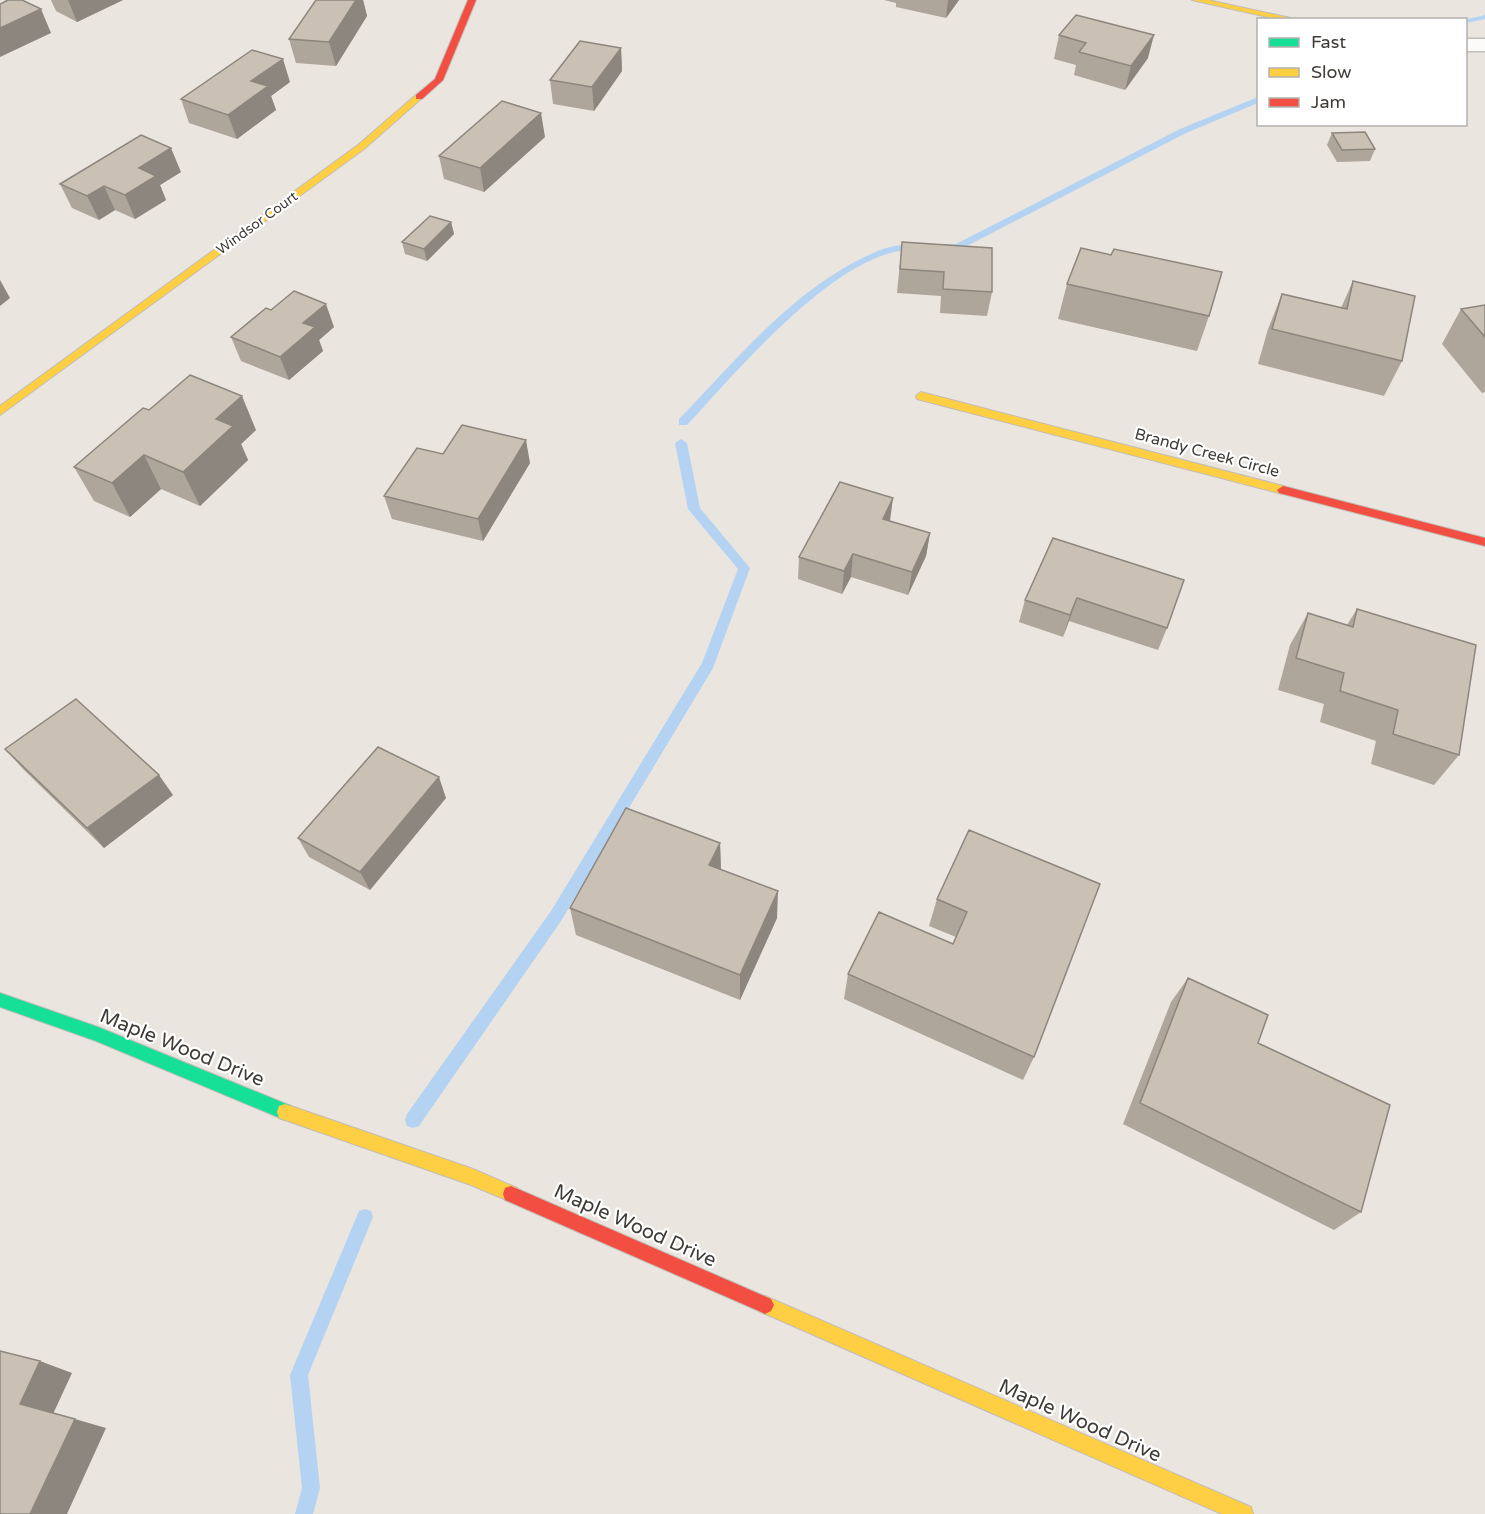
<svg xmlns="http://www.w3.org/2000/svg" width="1485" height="1514" font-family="'Varela Round',sans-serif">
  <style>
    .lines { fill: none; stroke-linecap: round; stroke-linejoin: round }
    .stream { fill: #b4d3f3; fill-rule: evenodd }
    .street-casing { stroke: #c1bdb8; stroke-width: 3 }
    .fast-casing { stroke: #c1bdb8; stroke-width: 2 }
    .slow-casing { stroke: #c1bdb8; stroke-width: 2 }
    .jam-casing { stroke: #c1bdb8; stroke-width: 2 }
    .street { fill: #fcfbfa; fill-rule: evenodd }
    .fast { fill: #16e098; fill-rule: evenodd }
    .slow { fill: #ffcf43; fill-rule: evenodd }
    .jam { fill: #f24e42; fill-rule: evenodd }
    .wall { fill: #aea59b }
    .shaded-wall { fill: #8d867e }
    .building { fill: #cac0b4; stroke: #8d867e; stroke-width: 1.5 }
    .labels { text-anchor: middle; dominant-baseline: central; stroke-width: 4.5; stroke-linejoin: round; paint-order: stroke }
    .far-street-label { font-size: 14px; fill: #3f3b36; stroke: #fff }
    .street-label { font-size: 16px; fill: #3f3b36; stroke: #fff }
    .near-street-label { font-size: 20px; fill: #3f3b36; stroke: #fff }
  </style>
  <rect width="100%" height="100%" fill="#eae5df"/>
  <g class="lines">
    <!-- stream -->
    <path class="stream" d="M1485,15v4l-19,4v-3h-3z
      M1258,97v6l-72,30 -225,116 -17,1 -5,-3 5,-3h12l224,-115z
      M919,243l5,3 -2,2c-10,2 -21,2 -32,5 -70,20 -153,118 -203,172h-8v-6c60,-62 121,-138 204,-170 11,-4 24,-4 36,-6z
      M681,439l6,4 13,65 50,60 -37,100 -152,253 -142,205 -6,2 -6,-2 -2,-6 2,-6 144,-203 151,-248 36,-94 -50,-60 -13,-66z
      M365,1209l6,2 2,6 -65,158 12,113 -7,26h-18l7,-26 -12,-113 69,-164z"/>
    <!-- street casing -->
    <g class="street-casing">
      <path id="street" d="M1466,39h19v12h-19z"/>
    </g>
    <!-- fast casing -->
    <g class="fast-casing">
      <path id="fast" d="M0,993l98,34 193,79 2,6 -2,6 -6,2 -189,-79 -96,-34z"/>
    </g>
    <!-- slow casing -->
    <g class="slow-casing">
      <path id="slow" d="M1192,0h16l92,20h-19z
        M416,95l7,2 -59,52 -364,266v-9l358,-261z
        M921,392l362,94 6,4 -6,4 -366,-95 -1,-3z
        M285,1104l188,65 44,19 2,6 -2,6 -6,2 -40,-17 -186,-65 -6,-2 -2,-6 2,-6z
        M765,1296l486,211 2,7h-31l-463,-203 -3,-6 3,-6z"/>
    </g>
    <!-- jam casing -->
    <g class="jam-casing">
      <path id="jam" d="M468,0h8l-33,80 -21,19h-6v-4l19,-16z
        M1283,486l202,52v8l-206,-53 -2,-3z
        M511,1186l260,113 3,6 -3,6 -6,3 -6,-3 -254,-111 -2,-6 2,-6z"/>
    </g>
    <!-- street -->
    <use href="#street" class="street"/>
    <!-- fast -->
    <use href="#fast" class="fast"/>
    <!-- slow -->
    <use href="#slow" class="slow"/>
    <!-- jam -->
    <use href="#jam" class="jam"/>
  </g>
  <!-- wall -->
  <path class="wall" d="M51,0h72l-46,22 -21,-11z
    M316,0h47l4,16 -31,50 -40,-3 -7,-24z
    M884,0h75l-13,18 -50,-11v-4z
    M1059,35l89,23 -23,32 -51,-15 2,-10 -22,-6z
    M621,48l1,23 -28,40 -41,-7 -3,-24z
    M290,82l-19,14 5,14 -39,29 -48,-16 -8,-24z
    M1332,133l43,16 -5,12 -33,1 -10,-17z
    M545,137l-61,55 -40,-13 -5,-23z
    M181,172l-21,13 6,15 -31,19 -20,-9 -16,10 -27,-12 -12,-24z
    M451,222l3,12 -27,27 -22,-7 -3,-12z
    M902,242l90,50 -5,24 -47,-3 1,-17 -44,-3z
    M1353,281l49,80 -18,35 -126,-32 10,-35 14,-35 59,14z
    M1067,284l142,32 -12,35 -139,-32z
    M1485,305v87l-3,1 -40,-49 19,-35z
    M271,310l63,17 -15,13 4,11 -34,29 -48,-19 -10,-24z
    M149,410l107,20 -15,14 7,16 -48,46 -39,-17 -31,28 -36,-16 -20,-34z
    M443,454l87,9 -47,78 -91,-22 -8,-23z
    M890,521l40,12 -4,23 -18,39 -57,-18 -9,17 -44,-15 1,-22z
    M1053,538l114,90 -9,22 -89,-29 -6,16 -44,-15 6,-22z
    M1357,609l102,146 -25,30 -63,-21 5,-23 -56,-19 4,-18 -46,-14 12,-45 18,-32 39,12z
    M5,749l168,46 -69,53 -81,-79z
    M446,798l-76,92 -61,-33 -11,-19z
    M969,830l65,227 -11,23 -179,-81 4,-25 105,-30 3,-7 -27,-11 8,-27z
    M720,843l1,26 56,49 -37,82 -164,-65 -6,-27z
    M1188,978l173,234 -27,18 -211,-106 48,-122z"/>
  <!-- shaded-wall -->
  <path class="shaded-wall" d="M68,0h55l-46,22z
    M356,0h7l4,16 -31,50 -7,-24z
    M948,0h11l-13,18z
    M41,9l10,24 -51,24v-29z
    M1154,35l-6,23 -23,32 6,-24z
    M621,48l1,23 -28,40 -2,-24z
    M283,59l7,23 -19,14 5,14 -39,29 -9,-24 23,-34z
    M541,113l4,24 -61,55 -4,-24z
    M171,148l10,24 -21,13 6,15 -31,19 -10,-24 14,-27z
    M104,186l11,24 -16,10 -12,-24z
    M451,222l3,12 -27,27 -3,-12z
    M0,280l10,18 -10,8z
    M326,304l8,23 -15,13 4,11 -34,29 -9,-23 23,-34z
    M242,396l14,34 -15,14 7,16 -48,46 -17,-34 33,-53z
    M526,440l4,23 -47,78 -5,-22z
    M144,455l17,34 -31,28 -18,-34z
    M893,498l-3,23 -10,21 3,-23z
    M930,533l-4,23 -18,39 4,-23z
    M853,554l-2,23 -9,17 2,-23z
    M1077,598l-8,23 -6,16 7,-22z
    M159,775l14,20 -69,53 -17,-20z
    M439,777l7,21 -76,92 -10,-18z
    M720,843l1,28 -12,-6z
    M778,891l-1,27 -37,82v-25z
    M40,1361l32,12 -19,41 -33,-10z
    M75,1419l31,9 -39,86h-37z"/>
  <!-- building -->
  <path class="building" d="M8,0h14l19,9 -41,19v-24z
    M316,0h40l-27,42 -40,-3z
    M1076,15l78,20 -23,31 -52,-14 7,-9 -27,-8z
    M580,41l41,7 -29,39 -42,-7z
    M252,50l31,9 -32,22 17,5 -40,29 -47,-16z
    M502,101l39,12 -61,55 -41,-12z
    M1365,132l10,17 -33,1 -10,-17z
    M141,135l30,13 -32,20 17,8 -31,19 -21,-9 -17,10 -27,-12z
    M430,216l21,6 -27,27 -22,-7z
    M902,242l90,6v44l-49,-3 1,-17 -44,-3z
    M1081,248l30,7 3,-6 108,23 -13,44 -142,-32z
    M1353,281l62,15 -13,65 -130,-32 10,-35 65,15z
    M294,291l32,13 -23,19 12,4 -35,30 -49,-20 35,-29 5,2z
    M1485,305v32l-24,-28z
    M190,375l52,21 -26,23 17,7 -50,46 -39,-17 -32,28 -38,-16 69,-59 6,2z
    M462,425l64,15 -48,79 -94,-23 33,-48 26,6z
    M840,482l53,16 -10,21 47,14 -18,39 -59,-18 -9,17 -45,-14z
    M1053,538l131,42 -17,48 -90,-30 -7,17 -45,-15z
    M1357,609l119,36 -17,110 -66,-21 5,-24 -58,-19 4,-18 -48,-15 12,-45 45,14z
    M76,699l83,76 -72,53 -82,-79z
    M378,747l61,30 -79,95 -62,-34z
    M626,808l94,35 -11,22 69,26 -38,84 -170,-67z
    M969,830l131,54 -66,173 -186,-83 31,-62 74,32 14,-32 -30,-13z
    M1188,978l80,37 -10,28 132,62 -29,107 -221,-109z
    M0,1351l40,10 -20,43 55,15 -45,95h-30z"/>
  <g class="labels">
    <!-- far-street labels -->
    <g class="far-street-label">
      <text transform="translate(257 223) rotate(-36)">Windsor Court</text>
    </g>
    <!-- street labels -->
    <g class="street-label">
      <text transform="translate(1207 453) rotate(15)">Brandy Creek Circle</text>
    </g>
    <!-- near-street labels -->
    <g class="near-street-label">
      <text transform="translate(182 1048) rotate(22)">Maple Wood Drive</text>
      <text transform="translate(635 1226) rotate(24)">Maple Wood Drive</text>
      <text transform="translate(1080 1421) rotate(24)">Maple Wood Drive</text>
    </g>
  </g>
  <!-- legend -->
  <rect x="1257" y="18" width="210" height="108" fill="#ffffff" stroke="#b2b1af" stroke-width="1.5"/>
  <rect x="1269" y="38" width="30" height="9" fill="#16e098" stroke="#b2b1af" stroke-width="1.5"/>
  <text x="1311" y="48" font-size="18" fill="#3f3b36">Fast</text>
  <rect x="1269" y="68" width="30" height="9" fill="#ffcf43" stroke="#b2b1af" stroke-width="1.5"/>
  <text x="1311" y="78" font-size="18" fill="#3f3b36">Slow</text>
  <rect x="1269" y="98" width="30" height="9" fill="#f24e42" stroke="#b2b1af" stroke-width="1.5"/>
  <text x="1311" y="108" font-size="18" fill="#3f3b36">Jam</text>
</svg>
